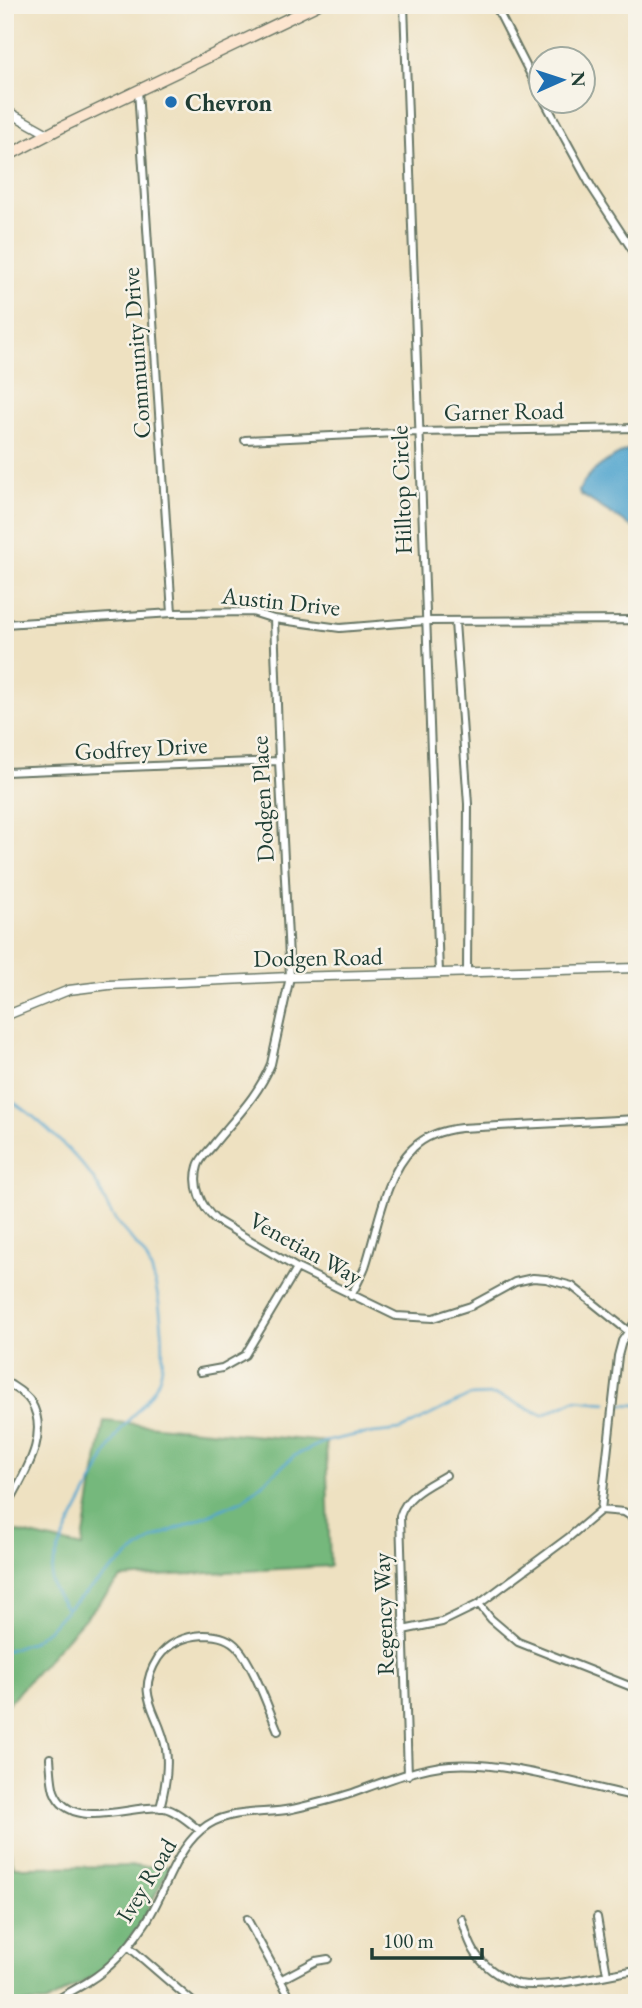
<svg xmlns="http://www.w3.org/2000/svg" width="642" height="2008" font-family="'EB Garamond',serif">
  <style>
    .forest { fill: #74b87b; stroke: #4a7a58; stroke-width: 2 }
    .water { fill: #53a6cf; stroke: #397282; stroke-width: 2 }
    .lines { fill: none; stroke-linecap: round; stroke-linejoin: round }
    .stream { stroke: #53a6cf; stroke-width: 2.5 }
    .minor-casing { stroke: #677665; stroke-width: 10 }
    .tertiary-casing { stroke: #677665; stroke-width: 11 }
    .secondary-casing { stroke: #677665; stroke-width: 13 }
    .minor { stroke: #fff; stroke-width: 6 }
    .tertiary { stroke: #fff; stroke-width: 8 }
    .secondary { stroke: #fce5cf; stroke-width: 10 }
    .poi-dot { fill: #1f6fb2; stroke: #f7f3e8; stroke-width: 2.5 }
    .labels { text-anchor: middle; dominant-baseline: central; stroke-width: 5; stroke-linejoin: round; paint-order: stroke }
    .poi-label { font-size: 24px; font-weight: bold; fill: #1f3d34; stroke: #f7f3e8; text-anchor: start }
    .street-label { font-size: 24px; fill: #1f3d34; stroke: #f7f3e8 }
  </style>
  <rect width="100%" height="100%" fill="#f7f3e8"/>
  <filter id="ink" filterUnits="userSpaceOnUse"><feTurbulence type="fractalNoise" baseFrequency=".0143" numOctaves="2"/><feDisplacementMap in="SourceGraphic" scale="14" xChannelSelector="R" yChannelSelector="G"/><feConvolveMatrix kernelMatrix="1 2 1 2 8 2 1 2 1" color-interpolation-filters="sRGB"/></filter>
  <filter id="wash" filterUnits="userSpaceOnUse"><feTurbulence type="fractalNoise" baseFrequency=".00686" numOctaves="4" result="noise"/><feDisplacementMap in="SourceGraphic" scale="28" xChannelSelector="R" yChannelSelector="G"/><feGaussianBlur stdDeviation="1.57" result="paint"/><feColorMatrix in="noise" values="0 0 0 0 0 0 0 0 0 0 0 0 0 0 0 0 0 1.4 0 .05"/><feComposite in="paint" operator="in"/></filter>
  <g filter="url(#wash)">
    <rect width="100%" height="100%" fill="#eee1c1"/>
    <!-- forest -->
    <path class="forest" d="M104,1421l222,21 4,124 -209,12 -116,129v-178l77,18z
      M5,1830l9,37 156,-1 -29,57 -31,44 -65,36h-40z"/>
    <!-- water -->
    <path class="water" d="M637,446v84l-57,-36 -1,-3c9,-22 36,-36 58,-45z"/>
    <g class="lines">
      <!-- stream -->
      <path class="stream" d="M5,1099c25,8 79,64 93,87 4,8 7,16 11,24 9,18 26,30 36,46 14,23 20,83 17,110 -3,28 -28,45 -43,66 -10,15 -17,31 -25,47 -11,23 -45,79 -43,102 2,11 9,19 16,28
        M619,1404l18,1
        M5,1651l25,-8 18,-13 19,-21 49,-43 36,-27 91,-39 51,-44 30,-14 32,-7 44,-5 69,-34 23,-1 10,2 41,18 32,-15 32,3"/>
    </g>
  </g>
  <g filter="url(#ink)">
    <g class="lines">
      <!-- minor casing -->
      <g class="minor-casing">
        <path id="minor" d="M404,5l35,968
          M495,5l45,88
          M138,90l34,523
          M545,102l47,86 45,69
          M245,440l173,-8 219,-4
          M274,619l5,142 11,216 -19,87c-13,32 -36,54 -57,80 -5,7 -14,14 -16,22 -6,20 3,41 18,54l81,48 99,48 37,2 38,-12 44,-24 18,-4 13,1 26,7 56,45
          M635,620l2,34
          M455,622l13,182 -1,168
          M5,624l167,-11 80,-1 22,7 66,9 85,-7 212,-1
          M5,772l274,-11
          M351,1296c5,-10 10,-19 14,-29 12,-36 20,-93 48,-119 13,-13 30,-18 48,-20l176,-9
          M200,1372l22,-4 23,-13 52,-87
          M5,1381c8,6 21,12 26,21 20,34 -8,73 -23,103l-3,1
          M601,1510l23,2 13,8
          M479,1604l12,15 27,23 119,47
          M403,1630l39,-8 37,-18 89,-66 33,-28 17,-154 4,-15 15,-22
          M50,1758c1,11 1,23 4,33 16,43 79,12 110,17 12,2 26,15 36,23
          M408,1775l-8,-259c7,-22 28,-30 46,-41
          M160,1808c5,-19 9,-39 6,-59 -6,-37 -33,-52 -8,-91 11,-16 27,-22 46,-23 13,0 26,3 34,13 16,18 30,60 40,83
          M597,1917l10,57
          M247,1919l46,84
          M462,1919c4,13 8,28 17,39 9,11 26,23 40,26 28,5 88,-10 118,-14
          M128,1946l66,57
          M282,1979l34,-18 12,-2
          M53,2003c11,-9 24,-14 36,-22 23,-14 40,-34 55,-56 21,-30 28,-70 57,-95 25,-22 61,-15 91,-21 22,-5 45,-10 66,-18 27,-10 63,-24 92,-26 57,-4 129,20 187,32"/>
      </g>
      <!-- tertiary casing -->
      <g class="tertiary-casing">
        <path id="tertiary" d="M5,110l43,24
          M5,1016l64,-26 40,-5 181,-8 347,-9"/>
      </g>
      <!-- secondary casing -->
      <g class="secondary-casing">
        <path id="secondary" d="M5,157l59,-31 253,-121"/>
      </g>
      <!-- minor -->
      <use href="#minor" class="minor"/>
      <!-- tertiary -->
      <use href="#tertiary" class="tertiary"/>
      <!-- secondary -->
      <use href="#secondary" class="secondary"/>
    </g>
  </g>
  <!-- markers -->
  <circle class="poi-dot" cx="171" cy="102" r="7"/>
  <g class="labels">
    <!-- poi labels -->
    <g class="poi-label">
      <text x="185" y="102">Chevron</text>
    </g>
    <!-- street labels -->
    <g class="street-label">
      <text transform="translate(136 353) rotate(-94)">Community Drive</text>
      <text transform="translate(504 411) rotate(-1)">Garner Road</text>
      <text transform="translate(401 490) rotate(-92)">Hilltop Circle</text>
      <text transform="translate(281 601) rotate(6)">Austin Drive</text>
      <text transform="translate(141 748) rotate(-3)">Godfrey Drive</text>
      <text transform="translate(262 799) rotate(-93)">Dodgen Place</text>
      <text transform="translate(318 957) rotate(-1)">Dodgen Road</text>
      <text transform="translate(306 1248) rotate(29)">Venetian Way</text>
      <text transform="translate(383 1614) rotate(-92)">Regency Way</text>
      <text transform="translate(146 1880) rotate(-59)">Ivey Road</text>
    </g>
  </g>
  <!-- margin -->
  <rect width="642" height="2008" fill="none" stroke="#f7f3e8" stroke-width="28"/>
  <!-- north arrow -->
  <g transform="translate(562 80) rotate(87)"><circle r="33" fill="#f7f3e8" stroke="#a1aaa0" stroke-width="2"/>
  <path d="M0-5L12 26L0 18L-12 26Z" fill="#1f6fb2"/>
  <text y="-10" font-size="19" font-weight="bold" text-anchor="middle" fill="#1f3d34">N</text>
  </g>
  <!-- scale -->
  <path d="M372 1948v10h110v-10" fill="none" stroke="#1f3d34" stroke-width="3.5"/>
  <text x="383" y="1948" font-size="21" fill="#1f3d34" stroke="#f7f3e8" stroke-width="5" paint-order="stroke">100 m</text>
</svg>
